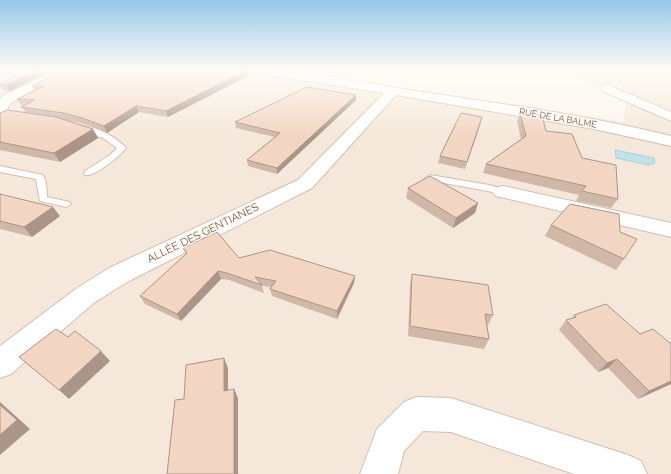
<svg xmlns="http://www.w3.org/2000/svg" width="671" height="474" font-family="Raleway,sans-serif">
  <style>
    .residential { fill: #f5e8da }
    .water { fill: #bfe3e8; stroke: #a5d3da }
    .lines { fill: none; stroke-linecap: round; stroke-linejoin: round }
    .service-casing { stroke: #d1beb0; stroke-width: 2 }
    .minor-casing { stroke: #d1beb0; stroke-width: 2 }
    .path { stroke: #d9b8a5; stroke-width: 1.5; stroke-dasharray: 0.5 1.5; stroke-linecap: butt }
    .service { fill: #fff; fill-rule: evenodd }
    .minor { fill: #fff; fill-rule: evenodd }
    .wall { fill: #d1b7a8 }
    .shaded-wall { fill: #aa9588 }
    .building { fill: #f3d5c3; stroke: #aa9588 }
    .labels { text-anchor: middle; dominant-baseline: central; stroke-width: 3; stroke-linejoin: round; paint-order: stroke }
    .far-street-label { font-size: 9px; fill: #7a5c4d; stroke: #fffaf3 }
    .street-label { font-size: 11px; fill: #7a5c4d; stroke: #fffaf3 }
  </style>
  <rect width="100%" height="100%" fill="#fdf6ec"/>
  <!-- residential -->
  <path class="residential" d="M0,70h339l-10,7 294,45 3,-21 -60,-31h105v404h-671z"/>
  <!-- water -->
  <path class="water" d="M615,150l39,8 1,5 -6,2 -33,-7z"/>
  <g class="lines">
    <!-- service casing -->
    <g class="service-casing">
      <path id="service" d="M291,70h7l7,7 -5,1z
        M79,126c13,-2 39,12 47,22 -6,8 -31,29 -41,27l-1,-2 1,-2 25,-16 7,-7 -14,-10 -24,-8z
        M0,166l43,9 3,7 1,15 23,5 1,2 -5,3 -26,-6 -4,-22 -36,-7z
        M430,175l59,10 17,5 2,2 -5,3 -15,-4 -61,-11 -2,-2z"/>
    </g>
    <!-- minor casing -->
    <g class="minor-casing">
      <path id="minor" d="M57,70h14l-1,2 -56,29 -5,4 -4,11 -5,1v-18l4,-4z
        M249,70c60,0 121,14 180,23 81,12 163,23 242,43v10l-77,-17 -198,-34 -84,93 -183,93 -34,21 -84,72 -11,4v-32l77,-58 34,-21 187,-87 86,-87 -130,-20z
        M606,84l65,28v9l-69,-30 -2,-3 2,-3z
        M503,186l168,37v14l-175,-41 -3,-4 3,-4z
        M416,397l35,1 177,57 13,6 6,13h-73l-123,-42 -28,-1 -19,20 -6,23h-38l17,-45 27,-27z"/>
    </g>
    <!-- path -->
    <path class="path" d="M563,70v2l26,9"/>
    <!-- service -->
    <use href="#service" class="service"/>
    <!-- minor -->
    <use href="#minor" class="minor"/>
  </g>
  <!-- wall -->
  <path class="wall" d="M25,70l-15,21 -7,-1 -3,-4v-2z
    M63,70h188l1,4 -84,43 -29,-5 -32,21 -22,-9 -24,-5 32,10 5,9 -38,24 -60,-12v-37l25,-1 -4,-5 3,-2h-3l-4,-6 18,-8 -3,-5z
    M356,100l-79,74 -29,-8 -1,-6 28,-23 -39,-9 -1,-6z
    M520,113l62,45 36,41 -7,9 -35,-7 3,-6 -96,-22 3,-9 35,-25 -4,-18z
    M481,123l-16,46 -27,-6 2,-7z
    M408,188l70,15 -3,10 -22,15 -47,-30z
    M0,194l60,22 -28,21 -32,-8z
    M551,225l69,7 4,27 -8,11 -71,-34z
    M183,248l56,10 116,18 -1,7 -17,36 -65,-23 -2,-7 1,-2 -9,-1 2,7 -35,-13 -8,-1 -40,42 -36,-17 -5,-8 46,-41z
    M412,274l81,41 -5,10h-1l2,14 -5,10 -76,-13 2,-51z
    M574,315l97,69 -33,15 -30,-31 -10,4 -39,-42 7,-10 6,-1z"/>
  <!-- shaded-wall -->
  <path class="shaded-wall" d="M38,70h15l-43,21 -4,-6z
    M247,70h4l1,4 -84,43 -2,-6z
    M356,95v5l-79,74v-6z
    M136,106l3,6 -32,21 -3,-7z
    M93,129l5,9 -38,24 -6,-9z
    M478,203l-3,10 -22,15 3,-10z
    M53,207l7,9 -28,21 -8,-10z
    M218,271l3,8 -40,42 -4,-7z
    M355,276l-1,7 -17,36v-8z
    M101,351l9,10 -41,38 -10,-9z
    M224,358l4,10v32l-4,-9z
    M617,359l-9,9 -10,4 9,-9z
    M671,381v3l-33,15 11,-8z
    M234,389l4,9v76h-4z
    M0,402l30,27 -30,26z"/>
  <!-- building -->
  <path class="building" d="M25,70h13l-32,15 -6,-1z
    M63,70h184l-81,41 -30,-5 -32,20 -22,-8 -18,-5 -43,-6 14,-7 -18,-1 27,-13h-12z
    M307,87l49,8 -79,73 -30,-8 33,-27 -45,-11z
    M7,110l49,7 37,12 -39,24 -54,-11v-29z
    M461,113l21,4 -15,45 -27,-6z
    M520,113l22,2 4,16 26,3 10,24 34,7 2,34 -36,-8 4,-5 -100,-22 40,-28z
    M430,176l48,27 -22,15 -48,-30z
    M0,194l53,13 -29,20 -24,-6z
    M570,204l49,10 1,18 17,7 -13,20 -73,-34z
    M217,232l22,26 31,-8 85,26 -18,35 -67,-22 6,-8 -21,-4 7,8 -35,-12 -9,-2 -41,43 -37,-18 47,-43 -4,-5z
    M412,274l76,11 5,30 -8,-1 4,25 -79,-13z
    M606,304l34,30 13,-5 18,15v37l-22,10 -32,-32 -10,4 -41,-43 10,-3 -2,-2z
    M56,329l12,8 7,-6 26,20 -42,39 -40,-33z
    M224,358v33l10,-2v85h-67l8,-74 9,-1 2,-34z
    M0,405l17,15 -17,15z"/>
  <!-- sky -->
  <linearGradient id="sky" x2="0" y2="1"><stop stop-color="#97c7e8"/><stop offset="0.51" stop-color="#fefbf6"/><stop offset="1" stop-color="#fefbf6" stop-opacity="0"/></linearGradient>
  <rect width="671" height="137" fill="url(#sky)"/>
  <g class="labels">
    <!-- far-street labels -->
    <g class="far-street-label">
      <text transform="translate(558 118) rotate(10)">RUE DE LA BALME</text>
    </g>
    <!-- street labels -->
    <g class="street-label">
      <text transform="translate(203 233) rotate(-26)">ALLÉE DES GENTIANES</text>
    </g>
  </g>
</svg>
